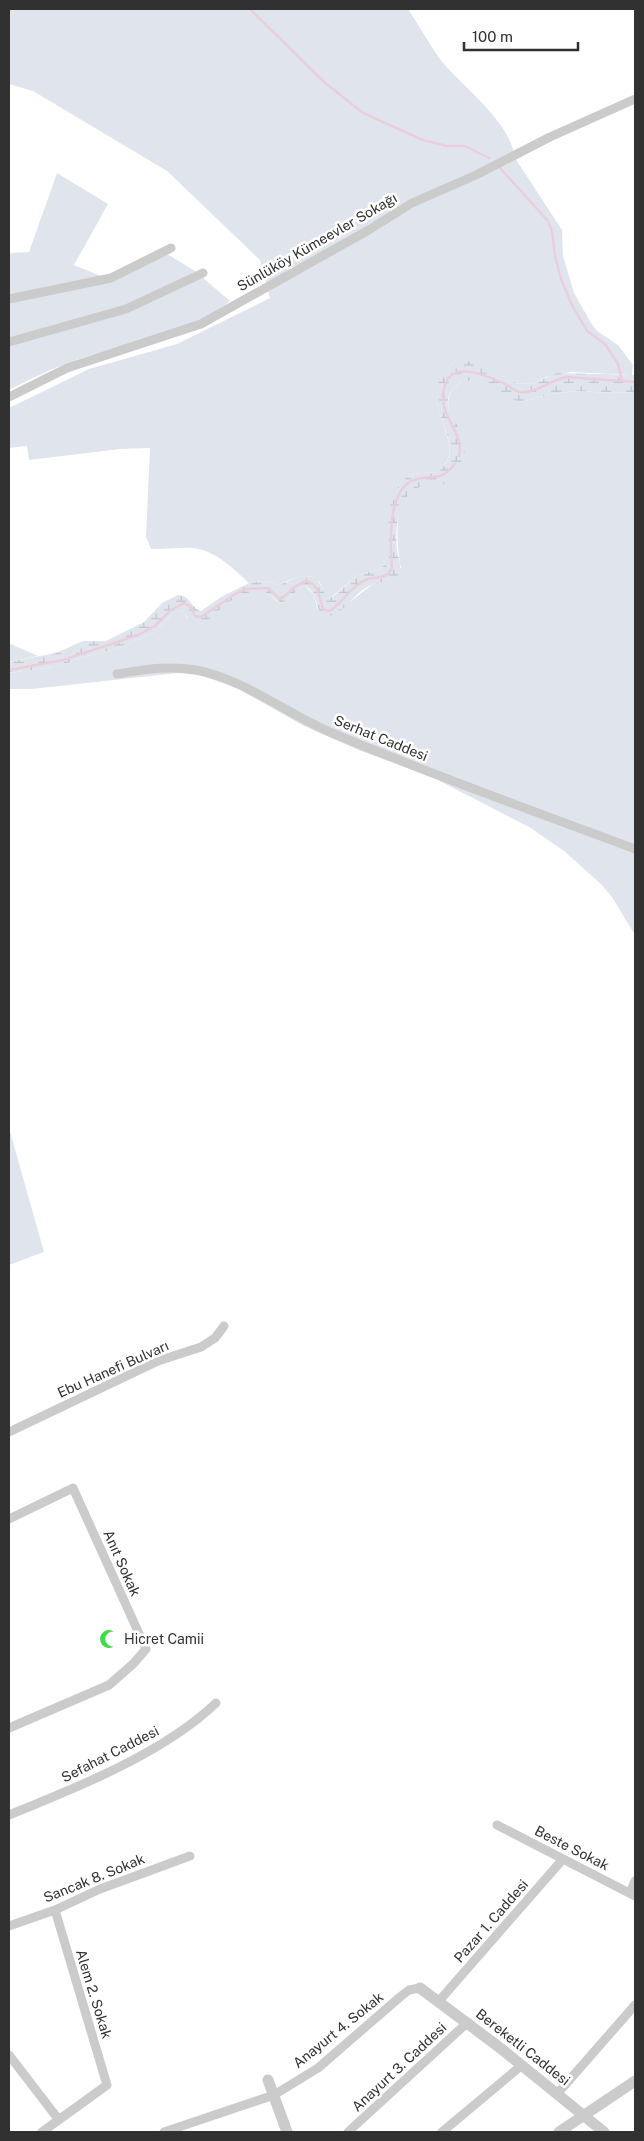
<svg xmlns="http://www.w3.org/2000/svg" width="644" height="2141" font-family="'Public Sans',sans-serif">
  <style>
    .green { fill: #e0e5ed }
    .wetland { fill: url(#wetland-marsh) }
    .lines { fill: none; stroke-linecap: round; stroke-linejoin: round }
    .stream { stroke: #ebcedc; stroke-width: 2.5 }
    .minor { stroke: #cbcbcb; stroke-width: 9 }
    .tertiary { stroke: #cbcbcb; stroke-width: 11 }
    .labels { text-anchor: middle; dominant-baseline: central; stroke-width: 5; stroke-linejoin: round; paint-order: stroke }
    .street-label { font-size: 14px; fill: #313131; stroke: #fff }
    .poi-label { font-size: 14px; fill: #313131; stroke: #fff; text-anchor: start }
  </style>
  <defs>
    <pattern id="wetland-marsh" width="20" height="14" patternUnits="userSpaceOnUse" patternTransform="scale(1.25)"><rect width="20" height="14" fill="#e0e5ed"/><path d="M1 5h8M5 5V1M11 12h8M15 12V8" fill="none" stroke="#c1c5cc"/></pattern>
  </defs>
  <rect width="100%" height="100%" fill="#fff"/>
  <!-- green -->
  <path class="green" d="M9,9h399c11,16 20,33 31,49 23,29 71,62 76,100l47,72 1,26 11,37 17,30 6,8 21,14 15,20 -1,10 -61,-3 -25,5 -12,6 -16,1 -52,-24c-9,0 -13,2 -19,9 -33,39 27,75 -10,103 -9,1 -22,0 -30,5 -25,17 -9,67 -25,91l-26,8 -23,20 -5,2c-4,-5 -5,-10 -8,-15 -10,-14 -29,-4 -41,2l-15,-4 -15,2c-14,-13 -31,-30 -51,-34 -15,-3 -32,1 -47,0l-5,-12 4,-89 -30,1 -91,11 -2,-14 -18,2v-40l80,-39 88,-25 93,-46 -10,-38 -93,-89 -134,-80 -24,-7z
    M57,173l51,31 -34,61 29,12 56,-28 36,22 35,30c-33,30 -111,44 -154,59 -23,8 -46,19 -67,30v-137l20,-1z
    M462,381h9l51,21 29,-8 25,-3 36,2 23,-1v543l-23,-38 -10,-12 -38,-34 -35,-24 -99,-51 -69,-25 -59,-26 -67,-38 -36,-12 -21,-2 -146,16h-23v-16l52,-7 18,-8 41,-10 35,-16 20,-21 5,-1 4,2 3,6 14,6c7,-3 10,-7 15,-13 11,-10 33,-23 48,-19 7,2 10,9 17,11 10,-3 14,-14 24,-17l8,8 5,16 32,-8 20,-16 31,-18c-4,-19 -10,-73 16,-80 4,-1 8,-1 11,-2 14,-3 27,-10 33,-23 15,-32 -36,-55 1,-82z
    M9,643l4,2 25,11 -29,6z
    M9,1128l35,124 -35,13z"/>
  <!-- wetland -->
  <path class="wetland" d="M457,360h9l18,7 34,17 16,-1 23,-10 78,2v17l-23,1 -36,-2 -25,3 -29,8 -12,-3 -39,-18h-9c-34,24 4,42 3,68 0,8 -4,15 -8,22 -18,29 -36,4 -50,26 -10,15 -12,34 -10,52 1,10 7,19 -1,29 -9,4 -19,4 -27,8 -17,9 -22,25 -42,31 -14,-5 -8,-24 -22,-31 -10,3 -14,14 -24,17l-16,-11h-13l-24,10 -22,20 -5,2 -11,-2 -6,-10 -4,-2 -10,6 -15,16 -35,16 -41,10 -18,8 -52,7v-11l47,-9 27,-12h23l38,-19 18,-19 16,-8c12,0 13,13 23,16l20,-14 28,-14 15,-2 15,4 24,-10 13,3 13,20 5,-2 22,-20 26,-8c7,-11 5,-21 5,-34 0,-17 4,-46 20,-57 8,-5 21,-4 30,-5 41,-30 -35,-73 20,-112z"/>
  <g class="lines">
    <!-- stream -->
    <path class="stream" d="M250,9l74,73 39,31 60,27 24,6h18l24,12
      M500,168l48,53 4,10 3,25 6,23 11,26 15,26 18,13 6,9 7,11 4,17
      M459,456c5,-18 -11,-33 -15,-50 -2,-9 -1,-18 3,-26 11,-18 42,-3 56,3 6,3 11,8 17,9 16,2 31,-13 47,-15l68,5
      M9,670l54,-10 75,-25 17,-9 16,-16 13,-7 6,3 5,10 6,1 34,-23 11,-5 22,-1 12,11c11,-5 10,-13 27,-18 14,5 11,18 17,29l6,1c12,-8 21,-25 35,-31 12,-5 20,1 27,-12 -2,-24 -5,-82 25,-89 19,-5 23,3 38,-15"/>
    <!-- minor -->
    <path class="minor" d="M9,299l102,-21 60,-30
      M9,342l117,-33 77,-36
      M9,397l58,-29 134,-44 166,-93 45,-28 64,-28 74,-38 85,-38
      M117,674c26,-4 52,-9 79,-4 48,9 91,44 136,63 100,42 202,78 303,116
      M9,1432l149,-71 43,-14 14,-9 9,-12
      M9,1519l64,-31 73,161 -12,14 -25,22 -100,43
      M9,1815c67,-27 155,-62 207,-112
      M497,1825l138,71
      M630,1893l5,-12
      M9,1926l46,-16 45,-21 90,-33
      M439,2001l124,-142
      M9,2055l50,65
      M558,2093l77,-88
      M42,2132l65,-47 -52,-175
      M164,2132l110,-37 44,-27 82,-71 9,-7 11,-2
      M348,2132l120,-110
      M442,2132l80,-67"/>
    <!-- tertiary -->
    <path class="tertiary" d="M420,1988l79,59 105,85
      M268,2080l19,52
      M559,2132l76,-51"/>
  </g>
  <!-- icons -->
  <defs>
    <g id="mosque-bare" transform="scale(1.5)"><path d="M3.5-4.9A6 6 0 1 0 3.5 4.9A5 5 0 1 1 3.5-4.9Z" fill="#3fdc4a" stroke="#fff" stroke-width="2.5" paint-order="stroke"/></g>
  </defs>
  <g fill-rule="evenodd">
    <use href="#mosque-bare" x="109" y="1639"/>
  </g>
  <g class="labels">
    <!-- street labels -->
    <g class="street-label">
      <text transform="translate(317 242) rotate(-30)">Sünlüköy Kümeevler Sokağı</text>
      <text transform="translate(381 738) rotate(22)">Serhat Caddesi</text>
      <text transform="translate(113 1369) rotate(-24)">Ebu Hanefi Bulvarı</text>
      <text transform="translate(122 1563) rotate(66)">Anıt Sokak</text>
      <text transform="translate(110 1754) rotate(-27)">Sefahat Caddesi</text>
      <text transform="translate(572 1848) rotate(27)">Beste Sokak</text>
      <text transform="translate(94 1878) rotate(-22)">Sancak 8. Sokak</text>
      <text transform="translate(491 1921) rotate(-49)">Pazar 1. Caddesi</text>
      <text transform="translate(94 1994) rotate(73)">Alem 2. Sokak</text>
      <text transform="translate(338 2030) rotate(-39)">Anayurt 4. Sokak</text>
      <text transform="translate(523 2047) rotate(38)">Bereketli Caddesi</text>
      <text transform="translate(399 2067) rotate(-43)">Anayurt 3. Caddesi</text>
    </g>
    <!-- poi labels -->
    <g class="poi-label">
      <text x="124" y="1639">Hicret Camii</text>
    </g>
  </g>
  <!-- border -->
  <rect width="644" height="2141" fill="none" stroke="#313131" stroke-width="20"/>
  <!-- scale -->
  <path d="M464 42v8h114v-8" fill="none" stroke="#313131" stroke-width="2.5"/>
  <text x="472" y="42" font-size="15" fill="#313131" stroke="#ffffff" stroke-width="4" paint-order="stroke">100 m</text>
</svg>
